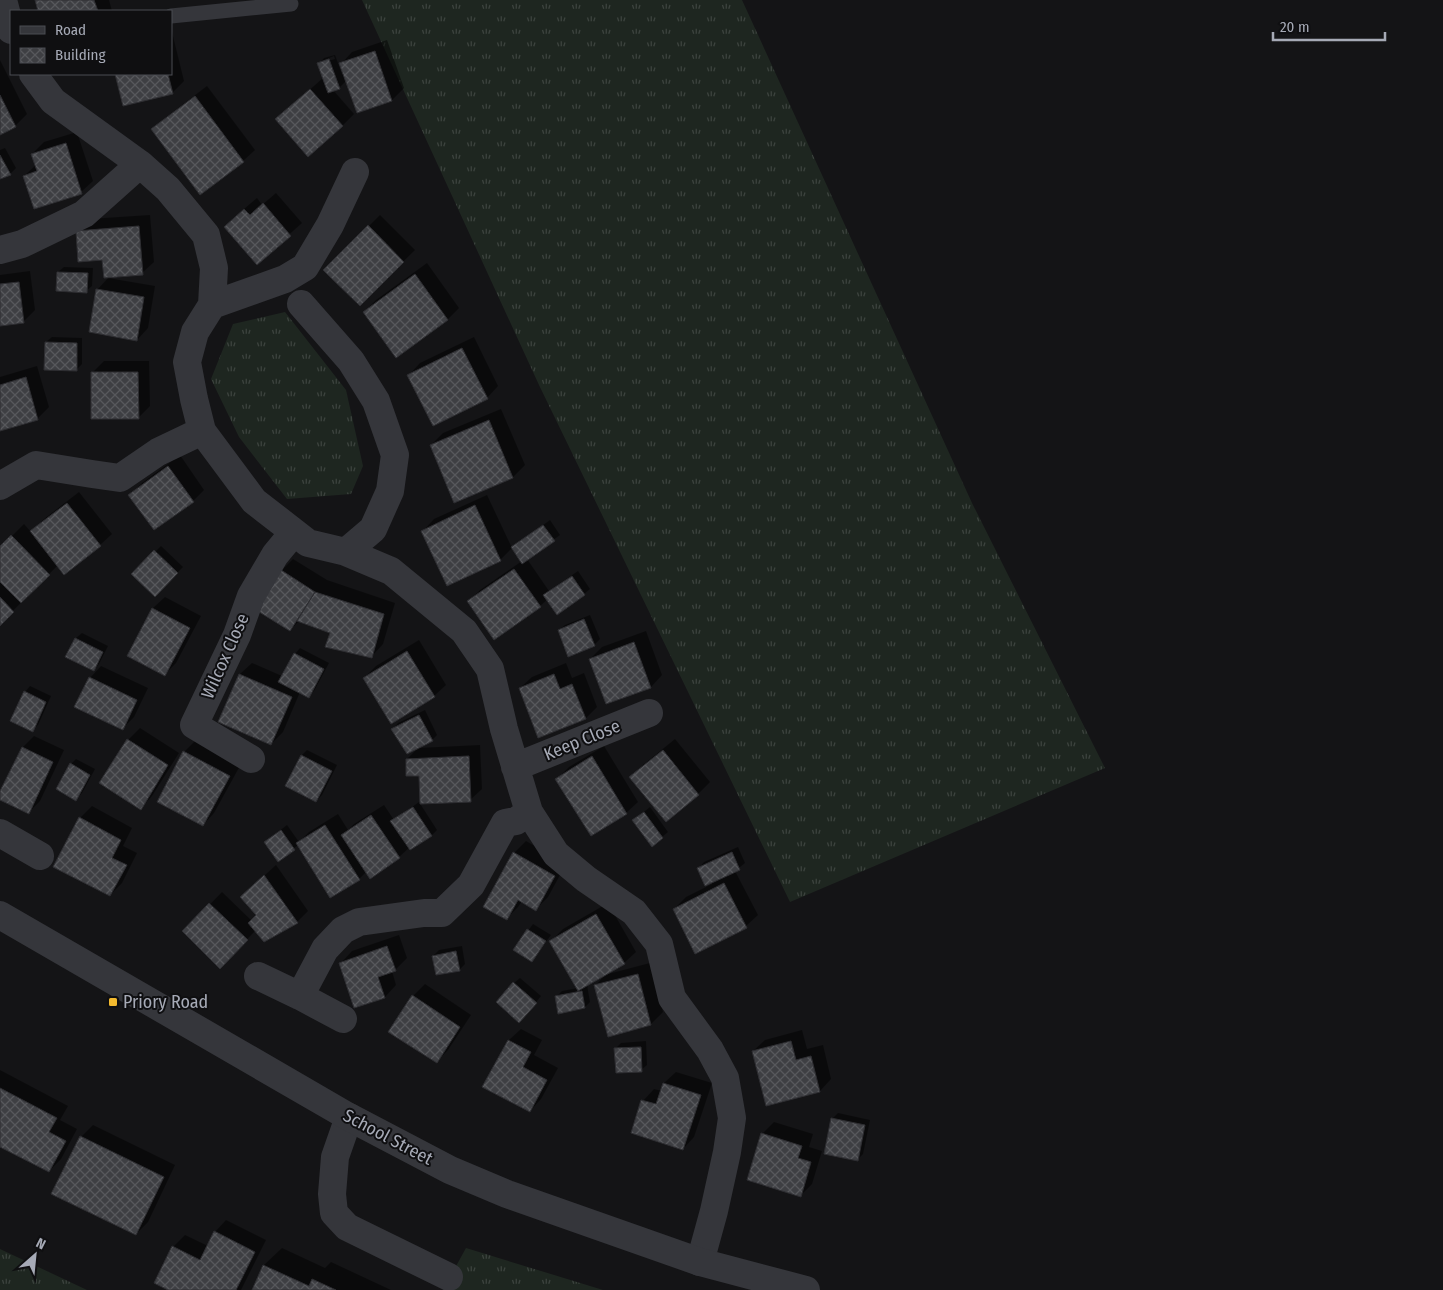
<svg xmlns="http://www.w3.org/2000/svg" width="1443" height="1290" font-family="'Fira Sans Condensed',sans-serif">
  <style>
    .grass { fill: url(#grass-tufts) }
    .shadow { fill: #0007; fill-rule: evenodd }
    .building { fill: url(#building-cross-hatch); stroke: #2e2e32 }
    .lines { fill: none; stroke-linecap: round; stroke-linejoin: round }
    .service { stroke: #35363b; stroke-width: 15 }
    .minor { stroke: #35363b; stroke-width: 28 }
    .tertiary { stroke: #35363b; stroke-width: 28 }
    .poi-dot { fill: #f3ba2f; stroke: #0f0f11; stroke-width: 2 }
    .labels { text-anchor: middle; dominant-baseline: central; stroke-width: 4; stroke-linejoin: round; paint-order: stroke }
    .street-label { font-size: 18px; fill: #a6aab6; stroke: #0f0f11 }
    .poi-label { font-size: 18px; fill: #a6aab6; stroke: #0f0f11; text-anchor: start }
  </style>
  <defs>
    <pattern id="grass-tufts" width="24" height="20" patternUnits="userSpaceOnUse" patternTransform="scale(1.25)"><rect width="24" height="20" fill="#1e2620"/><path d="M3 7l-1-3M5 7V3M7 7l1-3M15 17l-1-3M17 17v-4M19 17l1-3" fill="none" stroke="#3c433e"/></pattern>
    <pattern id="building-cross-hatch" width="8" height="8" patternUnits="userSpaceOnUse" patternTransform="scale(1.25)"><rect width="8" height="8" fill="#3e3f43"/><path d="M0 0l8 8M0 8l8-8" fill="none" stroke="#57585c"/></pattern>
  </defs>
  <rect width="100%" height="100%" fill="#141416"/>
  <!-- grass -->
  <path class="grass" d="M362,0h380l230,503 133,265 -315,134 -251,-517z
    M285,312l61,78 17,76 -12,28 -64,5 -48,-62 -28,-58 22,-55z
    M466,1248l137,42h-160z
    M0,1249l87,41h-87z"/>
  <!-- shadow -->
  <path class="shadow" d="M36,0h73l3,11h-72z
    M171,28l13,53 -12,12 -48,12 -8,-31h55z
    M387,40l17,48 -12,12 -34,12 -11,-32 -8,8 -6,2 21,24 -12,12 -65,-7 47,-42 -5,-13 5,-6 11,-3 7,19h2l-3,-10 11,-12zM334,56l1,3 -11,3v-2z
    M0,60l27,54 -12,12 -15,8z
    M207,86l48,64 -12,11 -90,-32 12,-11z
    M77,132l16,49 -12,11 -57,-16 12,-11 -4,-11 12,-12z
    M5,148l11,20 -6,6 -10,4v-28z
    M276,193l26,30 -45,40 -20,-48 20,-17 5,7z
    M150,215l4,47 -12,11 -38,-14 -27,-28 12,-12z
    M380,215l35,35 -55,54 -35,-34z
    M427,263l32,45 -11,11 -51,37 -33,-44 12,-12z
    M64,267l29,1 -1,18 -6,5 -28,-19z
    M30,271l5,39 -12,12 -23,2v-49z
    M108,278l47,8 -7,42 -11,12 -40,-50z
    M52,337l30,1v26l-6,6 -30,-28z
    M474,337l24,49 -11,12 -78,-23 11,-12z
    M104,361h45l1,45 -12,12 -46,-45z
    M37,366l12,41 -12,12 -37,11v-53z
    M501,409l24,56 -12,12 -59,24 -23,-56 12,-12z
    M180,455l24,35 -11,11 -63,-6 12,-12z
    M79,492l33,42 -12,11 -42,20 -58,59v-76l24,-24 7,8 13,-13z
    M487,495l25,53 38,-28 10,15 -33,24 22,32 29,-20 12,18 -6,5 -36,5 -8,7 -72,-4 12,-12 42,-29 -10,-13 -12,12 -77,-29 11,-12z
    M161,546l22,21 -28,28 -22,-21z
    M293,559l34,21 68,23 -12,41 -11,12 -41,-23 -31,-13 -10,10 -9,-59z
    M165,597l36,19 -25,47 -12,12 -36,-19 25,-48z
    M590,615l10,24 -6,6 -35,-15 6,-5z
    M646,631l16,44 -11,12 -44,15 -17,-43 12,-12z
    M82,633l26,13 -9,18 -5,6 -27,-13 9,-19z
    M419,640l27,45 -12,11 -70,-18 12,-12z
    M300,648l29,15 -15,28 -6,5 -8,-4 -17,40 -12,12 -31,-70 12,-11 30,13 13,-22z
    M566,663l6,15 12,-5 13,34 -11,11 -66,-30 12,-11z
    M101,666l47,22 -14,29 -12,12 -32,-51z
    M30,686l21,10 -13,29 -6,5 -7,-38z
    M425,710l12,25 -5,5 -39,-11 5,-6z
    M140,728l39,25 -27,43 -11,12 -13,-68z
    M34,736l30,14 -24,51 -11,11 -29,-14v-4l23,-47z
    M675,739l35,43 -12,12 -32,26 -35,-43 12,-12z
    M196,740l45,24 -27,49 -11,12 -19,-73z
    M480,745l2,44 -12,11 -49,-26 -14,-15 11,-11z
    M604,746l34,56 -12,11 -69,-34 12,-12z
    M307,750l30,15 -15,30 -6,6 -14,-46z
    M76,759l19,10 -13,24 -6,6 -5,-35z
    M419,802l18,28 -6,6 -21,11 -11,10 -33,15 -7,7 -29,17 -32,-51 -20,16 -13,-19 22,-17 12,17 10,-10 29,-18 10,16 6,-6 30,-19 10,15z
    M92,806l40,22 -9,18 14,7 -15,30 -12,12 -30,-77z
    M650,807l18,25 -6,5 -28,-17z
    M526,841l40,23 -18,33 -12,12 -14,-8 -4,6 -12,12 8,-66z
    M738,847l7,16 -10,8 23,44 -12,11 -72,-17 12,-12 26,-13 -13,-16 5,-6z
    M276,865l32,46 -11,11 -41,8 -36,37 -36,-36 38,-39 30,29 6,-6 -5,-29z
    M608,903l28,49 -12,11 -16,11 42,-11 13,49 -12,12 -56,-38 11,-12 -19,11 3,17 -5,5 -29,-10 6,-6 16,-3 -27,-47 12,-12z
    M533,924l18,11 -19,26 -17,-12z
    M399,935l8,23 -12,12 -3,1 4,14 -11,12 -30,9 -14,-43 11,-12z
    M462,946l3,18 -6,6 -26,-14 6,-6z
    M520,978l21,18 -16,20 -11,-33z
    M425,984l46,31 -23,35 -12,12 -23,-66z
    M521,1029l21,11 -8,15 24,13 -17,31 -11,12 -46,-25 25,-46z
    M802,1030l5,19 16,-4 8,34 -11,12 -67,-40 12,-11z
    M646,1041l1,24 -6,5 -25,-22 5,-5z
    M0,1070l68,36 -8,14 17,9 -16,30 -12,12 -49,-26z
    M676,1072l36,11 -18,54 -11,12 -40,-48 11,-12 8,2 2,-8z
    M838,1113l32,7 -7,34 -5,5 -26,-40z
    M774,1122l39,12 -4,13 13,4 -10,33 -11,11 -39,-61z
    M93,1125l82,40 -27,57 -12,12 -55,-97z
    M226,1220l40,20 -25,50h-70l2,-43 12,-12 23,11 7,-14z
    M282,1248l43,20 6,-6 60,28h-138l11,-25z"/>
  <!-- building -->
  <path class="building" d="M35,0h59l4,11h-60z
    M375,51l17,50 -35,12 -18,-50z
    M329,59l11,30 -12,4 -11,-30z
    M115,74h53l5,20 -50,12z
    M310,89l33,37 -35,31 -33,-38z
    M0,95l16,32 -16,8z
    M195,96l49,66 -44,33 -49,-66z
    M66,143l16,51 -48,15 -11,-33 14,-5 -6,-17z
    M0,155l11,20 -11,4z
    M263,203l28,33 -34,29 -33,-38 20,-18 6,6z
    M368,225l36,37 -44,44 -37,-36z
    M139,226l4,49 -39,3 -2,-18 -24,2 -2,-31z
    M57,272l31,1 -1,20 -31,-2z
    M415,274l33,46 -52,38 -33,-46z
    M19,282l5,41 -24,3v-42z
    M96,289l48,8 -7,44 -48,-9z
    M45,342l32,1v28l-33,-1z
    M462,348l26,51 -55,27 -26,-51z
    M91,372h47l1,47h-48z
    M26,377l12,43 -38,11v-46z
    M489,420l24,58 -59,25 -24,-58z
    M168,466l26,36 -40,28 -26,-35z
    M67,503l34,43 -37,29 -34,-44z
    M475,505l26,56 -54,25 -26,-55z
    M543,525l12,16 -33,23 -11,-17z
    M11,535l39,40 -29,28 -21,-21v-36z
    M154,550l24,23 -23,24 -24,-23z
    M514,569l27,38 -47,33 -27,-39z
    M281,570l34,22 -25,39 -34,-21z
    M572,576l13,19 -28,20 -14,-20z
    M315,592l69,22 -12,44 -47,-11 5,-14 -33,-12z
    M0,597l14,15 -14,14z
    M152,608l38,20 -25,48 -38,-20z
    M584,619l11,27 -27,11 -10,-27z
    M75,638l28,14 -9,19 -29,-14z
    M634,642l17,46 -45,16 -17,-45z
    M407,651l28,46 -44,27 -28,-46z
    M294,653l30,16 -15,29 -31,-16z
    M239,674l53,23 -21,48 -53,-23z
    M554,674l6,15 12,-5 14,35 -48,19 -19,-50z
    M89,677l48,23 -14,30 -49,-23z
    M24,691l22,11 -13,30 -23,-11z
    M419,715l14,26 -26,13 -16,-25z
    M127,739l41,26 -27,45 -42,-27z
    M22,747l31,15 -24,52 -29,-14v-9z
    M663,750l36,45 -33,27 -37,-45z
    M183,751l47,25 -27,50 -46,-24z
    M301,755l31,16 -16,31 -31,-16z
    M469,756l2,46 -51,2 -1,-28h-13v-17z
    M592,756l35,58 -36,22 -36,-57z
    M70,763l20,12 -14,26 -20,-12z
    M413,807l19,29 -22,14 -20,-29z
    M644,812l19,26 -11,9 -20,-27z
    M371,815l29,43 -30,21 -29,-44z
    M79,817l42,23 -9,18 15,7 -17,31 -57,-29z
    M325,825l35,55 -30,18 -34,-55z
    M281,830l14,20 -17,12 -14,-20z
    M513,852l42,24 -19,35 -18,-11 -11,20 -24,-13z
    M732,852l8,18 -35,16 -8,-18z
    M264,875l34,48 -34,19 -16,-19 8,-8 -16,-18z
    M724,883l23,45 -52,26 -22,-45z
    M209,903l39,37 -28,29 -38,-38z
    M596,914l29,50 -47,27 -29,-50z
    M527,929l19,12 -14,21 -19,-12z
    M387,946l9,25 -18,6 7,21 -31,10 -15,-45z
    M456,951l4,20 -24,4 -4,-19z
    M638,974l13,51 -43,12 -14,-52z
    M513,982l24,21 -18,20 -23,-21z
    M582,991l3,17 -27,6 -3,-18z
    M412,995l48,32 -23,36 -49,-31z
    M508,1040l23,12 -8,15 24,13 -17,32 -48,-25z
    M791,1041l5,19 15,-4 9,36 -54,14 -14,-55z
    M641,1047l1,25 -26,1 -2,-25z
    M663,1083l38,12 -18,55 -52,-17 10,-33 15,4z
    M0,1088l57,30 -8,14 17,9 -17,31 -49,-25z
    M831,1118l34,7 -7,36 -34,-7z
    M761,1133l41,13 -4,12 13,4 -10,35 -54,-17z
    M80,1136l84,41 -28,58 -85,-41z
    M214,1231l41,21 -19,38h-68l-14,-7 18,-37 28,14z
    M263,1265l46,21 3,-7 24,11h-84z"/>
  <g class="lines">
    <!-- service -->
    <path class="service" d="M171,16l120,-12"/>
    <!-- minor -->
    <path class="minor" d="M3,0l8,30
      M33,74l20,27 87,63 28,25 38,46 8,33 -2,37 -17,27 -8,30 7,37 8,32 52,70 40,31 14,11 38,9 45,19 73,60 26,38 14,60 25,83 27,42 30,25 48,33 25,32 13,54 38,52 15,28 7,40 -5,34 -13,59 -14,51
      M0,250l22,-6 62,-30 56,-50
      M301,304l50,57 25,40 19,54 -5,36 -17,38 -27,23
      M212,305l73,-26 20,-12 25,-42 25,-53
      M0,486l36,-21 56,9 28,4 38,-26 44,-21
      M251,759l-57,-34 43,-90 14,-39 24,-41 19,-23
      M515,767l134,-54
      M0,833l40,23
      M258,976l42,20
      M343,1019l-43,-23 25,-47 18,-19 16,-8 65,-9h18l29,-28 34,-62 11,-2 13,-9
      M349,1117l-14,40 -3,37 2,19 13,14 102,50"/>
    <!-- tertiary -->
    <path class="tertiary" d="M0,915l349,202 101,53 57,24 193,68 106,28"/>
  </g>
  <!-- markers -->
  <rect class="poi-dot" x="108" y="997" width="10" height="10" rx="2.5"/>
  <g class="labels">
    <!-- street labels -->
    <g class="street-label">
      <text transform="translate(225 656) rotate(-66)">Wilcox Close</text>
      <text transform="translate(582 740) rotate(-22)">Keep Close</text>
      <text transform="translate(388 1137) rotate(28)">School Street</text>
    </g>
    <!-- poi labels -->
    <g class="poi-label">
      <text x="123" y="1002">Priory Road</text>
    </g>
  </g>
  <!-- legend -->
  <rect x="10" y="10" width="162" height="65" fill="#0f0f11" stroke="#4b4d53"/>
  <rect x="20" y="26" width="25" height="8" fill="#35363b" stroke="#4b4d53"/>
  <text x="55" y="35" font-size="15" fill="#a6aab6">Road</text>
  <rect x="20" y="48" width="25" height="15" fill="url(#building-cross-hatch)" stroke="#4b4d53"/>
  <text x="55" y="60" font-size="15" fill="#a6aab6">Building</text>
  <!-- north arrow -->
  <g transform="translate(35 1255) rotate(27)" stroke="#0f0f11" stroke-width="4" paint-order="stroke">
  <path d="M0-4L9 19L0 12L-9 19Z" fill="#a6aab6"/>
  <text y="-8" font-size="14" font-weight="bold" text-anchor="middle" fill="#a6aab6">N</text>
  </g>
  <!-- scale -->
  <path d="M1273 32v8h112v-8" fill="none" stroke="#a6aab6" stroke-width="2.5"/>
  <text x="1280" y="32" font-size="15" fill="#a6aab6" stroke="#0f0f11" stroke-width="4" paint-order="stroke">20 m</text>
</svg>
